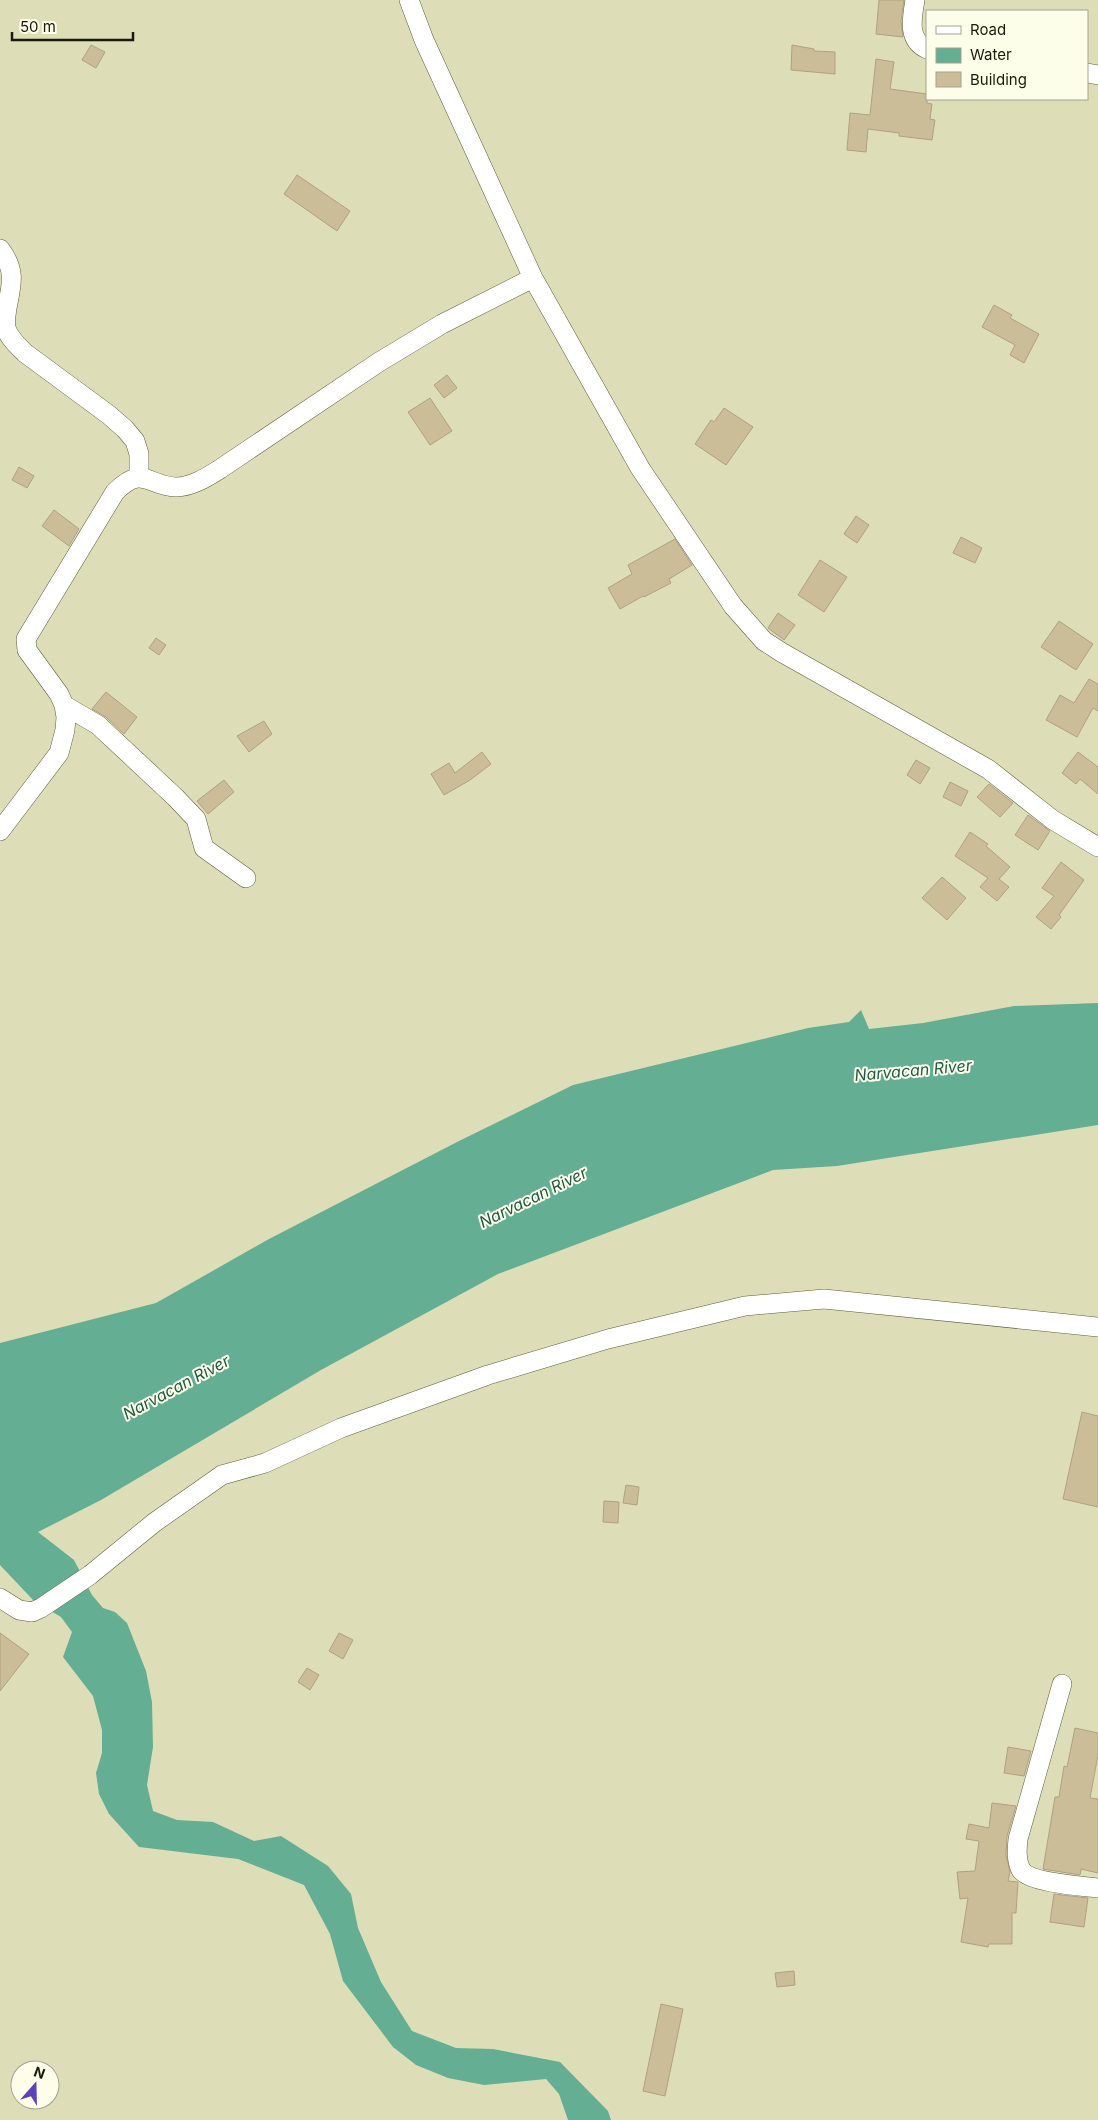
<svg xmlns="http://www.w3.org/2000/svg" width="1098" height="2120" font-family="Inter,sans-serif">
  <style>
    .water { fill: #64ae93 }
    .building { fill: #ccbd99; stroke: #afa17e }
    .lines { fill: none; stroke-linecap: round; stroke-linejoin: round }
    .street-casing { stroke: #5f5f3d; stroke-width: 20 }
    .street { stroke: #fff; stroke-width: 19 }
    .labels { text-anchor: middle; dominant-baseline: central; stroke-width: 4; stroke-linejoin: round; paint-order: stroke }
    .water-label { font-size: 16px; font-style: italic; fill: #1e5946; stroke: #fdfeea }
  </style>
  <rect width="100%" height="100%" fill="#dddeb8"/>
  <!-- water -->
  <path class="water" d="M1098,1003v122l-261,41 -64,4 -275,104 -177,96 -220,130 -63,32 36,28 18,35 11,13 12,4 12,11 19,48 6,31 1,45 -6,38 6,26 24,9 36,2 41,19 27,-5 47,30 23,28 7,34 23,54 31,49 44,17 37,1 67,13 48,49 3,9h-43l-9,-26 -13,-15 -62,6 -36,-7 -32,-13 -23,-18 -50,-66 -13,-47 -26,-49 -66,-26 -99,-12 -30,-33 -10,-20 -3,-21 6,-20v-23l-9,-34 -30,-39 9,-25 -11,-15 -27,-16 -34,-36v-222l156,-40 113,-64 190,-98 114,-56 235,-57 41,-6 12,-12 8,19 54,-6 91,-17z"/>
  <!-- building -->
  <path class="building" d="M879,0h25l-3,21 2,16 -27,-3z
    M91,45l14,7 -9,16 -14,-8z
    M792,45l22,4v2l21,1v22l-44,-4z
    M876,59l18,3 -4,27 37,5v9l5,1 -2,15 5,1 -3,20 -33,-4v-3l-31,-4 -2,23 -19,-2 3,-37 20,2z
    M297,175l53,36 -13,20 -53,-37z
    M994,305l18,10 -2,3 29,16 -15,29 -14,-8 5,-10 -33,-18z
    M447,375l10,13 -13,10 -10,-13z
    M430,398l22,33 -22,14 -22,-33z
    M724,408l29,19 -27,38 -31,-21 16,-24 3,2z
    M19,467l15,9 -7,12 -15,-8z
    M54,510l25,19 -10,17 -27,-20z
    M856,516l13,9 -12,18 -13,-9z
    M961,537l21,11 -7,15 -22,-10z
    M675,539l17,26 -23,14 2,4 -27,14 -1,-1 -23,13 -12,-21 24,-14 -4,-9z
    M820,560l27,17 -23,35 -26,-17z
    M778,613l17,12 -11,15 -16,-12z
    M1059,621l34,23 -17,26 -35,-23z
    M156,638l10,7 -7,10 -10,-7z
    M1089,679l9,5v27l-5,-3 -16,29 -31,-17 14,-25 14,8z
    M106,692l31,25 -13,17 -18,-17 -14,-8z
    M264,721l8,13 -23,18 -12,-16z
    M482,752l9,12 -21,16 -26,15 -13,-21 18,-11 6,10z
    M1078,752l20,15v27l-18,-15 -4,5 -14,-11z
    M916,760l14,8 -10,16 -13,-9z
    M224,780l10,12 -26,22 -11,-13z
    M950,782l18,9 -7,15 -18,-9z
    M989,784l24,19 -13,14 -23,-20z
    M1028,815l22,16 -12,19 -23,-15z
    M970,832l18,12 -2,2 24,21 -11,12 10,8 -12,14 -17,-14 8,-9 -33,-22z
    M1061,862l23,18 -25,35 2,2 -10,12 -15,-12 18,-21 -12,-8z
    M942,877l24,21 -19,22 -25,-22z
    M1082,1412l16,4v91l-35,-8z
    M626,1485l13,2 -2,18 -14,-2z
    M604,1501l15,1 -1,21 -15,-1z
    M0,1633l29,21 -29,37z
    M339,1633l14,7 -10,19 -14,-8z
    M307,1668l12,7 -9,15 -12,-8z
    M1075,1728l23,5v22l-8,43 8,1v74l-17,-4 -1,6 -37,-6 12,-72h4l5,-31 3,1z
    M1008,1747l23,4 -7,25 -20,-3z
    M992,1803l24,3 -9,30 -1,19 4,17 -2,9 10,1 -2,31h-4v31h-23l-1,3 -27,-5 7,-44 -8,1 -3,-27 18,-1 4,-30 -13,-2 3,-15 20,4z
    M1054,1894l34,4 -4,29 -34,-5z
    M794,1971l1,14 -18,2 -2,-14z
    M661,2004l22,5 -18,87 -22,-5z"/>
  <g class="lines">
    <!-- street casing -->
    <g class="street-casing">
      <path id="street" d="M409,0l15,40 109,238 107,190 93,138 31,35 17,11 207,117 65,51 45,27
        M915,0c-3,18 -8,40 12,49
        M1087,73l11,2
        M0,249c16,21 12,34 7,59 -1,6 -2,14 -1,20 3,10 11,17 19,25l84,62 16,14 10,12 4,13v23
        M64,705l34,20 77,72 21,22 8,29 42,30
        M0,831l59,-78 6,-23 1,-13 -2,-12 -5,-11 -32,-44 -1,-11 89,-147c28,-28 32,-6 61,-5 16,0 31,-10 44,-18l159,-107 63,-38 91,-46
        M0,1598l19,12 13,2 9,-4 49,-33 65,-53 67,-47 43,-12 76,-35 147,-53 120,-36 137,-33 79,-7 274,28
        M1062,1684l-44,155c-1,10 -2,21 3,31 9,13 61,16 77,18"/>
    </g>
    <!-- street -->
    <use href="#street" class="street"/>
  </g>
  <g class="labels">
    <!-- water labels -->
    <g class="water-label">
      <text transform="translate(913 1070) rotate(-5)">Narvacan River</text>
      <text transform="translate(533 1197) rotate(-26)">Narvacan River</text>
      <text transform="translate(176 1387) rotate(-28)">Narvacan River</text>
    </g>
  </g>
  <!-- legend -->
  <rect x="926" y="10" width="162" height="90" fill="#fdfeea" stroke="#a2a391"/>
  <rect x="936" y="26" width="25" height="8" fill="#ffffff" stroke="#a2a391"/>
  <text x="970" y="35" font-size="15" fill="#1a1a0c">Road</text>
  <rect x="936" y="48" width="25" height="15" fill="#64ae93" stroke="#a2a391"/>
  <text x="970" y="60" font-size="15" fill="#1a1a0c">Water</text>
  <rect x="936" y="72" width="25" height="15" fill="#ccbd99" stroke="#a2a391"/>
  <text x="970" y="85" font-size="15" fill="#1a1a0c">Building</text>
  <!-- north arrow -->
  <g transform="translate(35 2085) rotate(20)"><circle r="24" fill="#fdfeea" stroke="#a2a391"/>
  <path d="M0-4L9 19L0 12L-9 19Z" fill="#5e42ba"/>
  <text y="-8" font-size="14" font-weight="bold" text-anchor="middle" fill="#1a1a0c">N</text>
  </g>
  <!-- scale -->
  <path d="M12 32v8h121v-8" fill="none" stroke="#1a1a0c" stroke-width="2.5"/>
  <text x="20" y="32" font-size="15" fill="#1a1a0c" stroke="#fdfeea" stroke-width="4" paint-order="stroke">50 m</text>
</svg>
